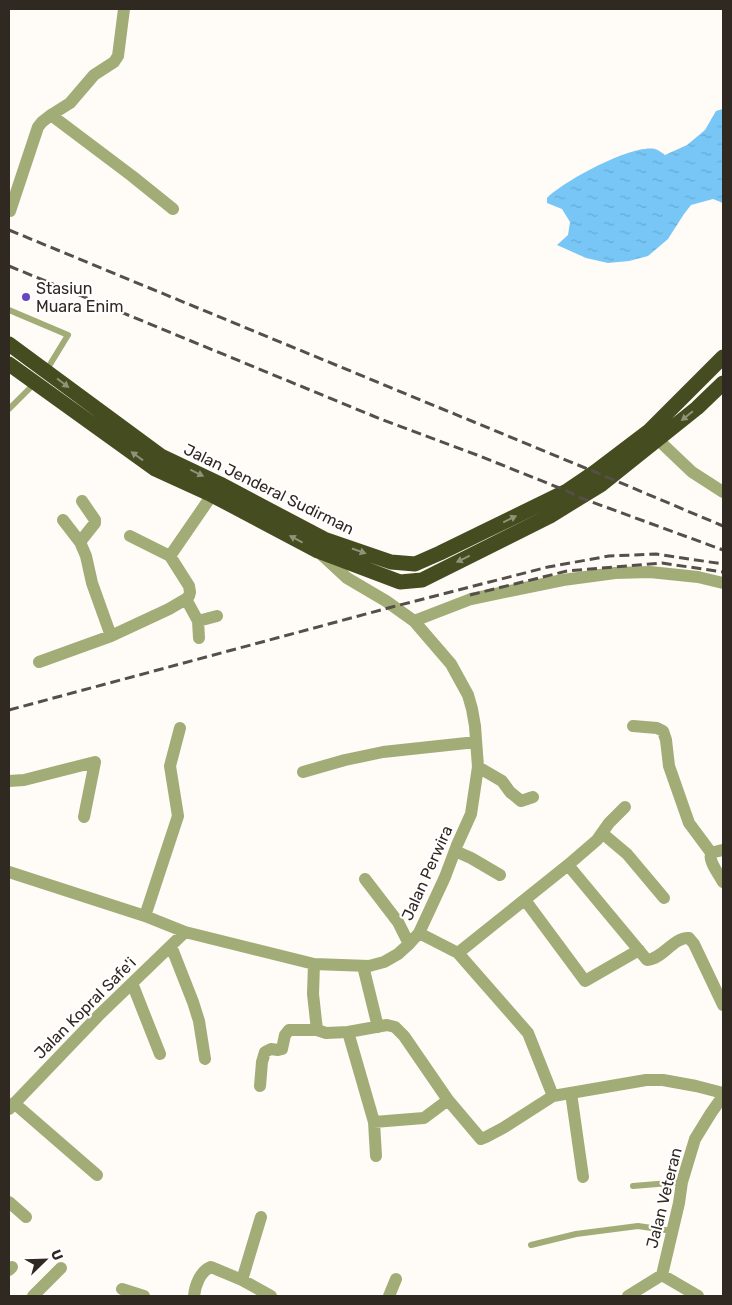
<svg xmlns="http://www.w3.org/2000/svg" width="732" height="1305" font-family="Rubik,sans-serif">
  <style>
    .water { fill: url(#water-ripples) }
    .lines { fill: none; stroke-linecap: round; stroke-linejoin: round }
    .lane { stroke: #a2ac77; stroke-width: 6 }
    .street { stroke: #a2ac77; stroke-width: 12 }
    .highway { stroke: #454c20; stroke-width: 15 }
    .rail { stroke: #564f49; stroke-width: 3; stroke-dasharray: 10 5; stroke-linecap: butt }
    .oneway { fill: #8f9479 }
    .poi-dot { fill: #6846bf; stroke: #fff; stroke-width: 2 }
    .labels { text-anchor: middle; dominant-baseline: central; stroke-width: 4.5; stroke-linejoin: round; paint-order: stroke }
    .poi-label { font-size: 16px; fill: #302922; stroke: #fff; text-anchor: start }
    .street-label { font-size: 16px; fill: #302922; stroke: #fff }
  </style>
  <defs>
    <pattern id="water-ripples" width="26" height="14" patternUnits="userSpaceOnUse" patternTransform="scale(1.25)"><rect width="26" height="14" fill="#77c6f6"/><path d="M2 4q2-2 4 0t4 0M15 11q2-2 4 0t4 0" fill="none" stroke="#67aad3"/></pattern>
  </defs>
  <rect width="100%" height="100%" fill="#fffbf7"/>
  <!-- water -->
  <path class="water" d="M723,109v94l-10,-4 -22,6 -7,9 -16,25 -20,17 -19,5 -21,2 -22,-5 -29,-13 11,-10 2,-13 -8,-13 -15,-6v-5c17,-17 85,-54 108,-49 4,1 7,4 10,6l22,-10 18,-15 11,-19z"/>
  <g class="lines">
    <!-- lane -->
    <path class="lane" d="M9,310l59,25 -22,36
      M9,409l25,-25
      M633,1186l49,-4
      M531,1245l45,-11 62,-8 34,5"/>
    <!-- street -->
    <path class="street" d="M51,115l19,-12 24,-28 20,-13 4,-6 6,-47
      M9,211h1l28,-84 4,-5 9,-7 81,61 41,33
      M652,434l40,38 31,20
      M63,520l17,22 6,14 6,27 19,53
      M130,536l40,20
      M80,542l15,-19v-3l-13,-19
      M186,599l12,22 1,17
      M198,621l19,-5
      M414,621l57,-22 92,-19 52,-7 35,-1 48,5 25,6
      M39,662l72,-26 58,-27 17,-10 3,-3 1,-4 -1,-6 -19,-30 42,-61
      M633,726l24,2 6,3 3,9 3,26 20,57 23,31
      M478,767l24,14 8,11 11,9 12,-4
      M303,772l42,-12 38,-8 93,-10
      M9,781l15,-1 71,-18 -11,55
      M602,833l25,21 37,44
      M723,850c-3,1 -10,1 -12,5 -3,5 9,21 12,27
      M455,851l16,7 29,17
      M568,865l79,95c16,-1 26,-23 42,-22l5,6 29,61
      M9,872l136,44 40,16 129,32 55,2 15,-4 14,-8 11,-10 10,-11 26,-56 12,-32 14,-31 7,-47 -3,-41 -3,-17 -4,-14 -17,-31 -37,-43 -28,-20 -39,-23 -26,-24
      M365,879l33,43 11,22
      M525,900l60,81 54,-31
      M145,916l33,-100 -8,-50 10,-38
      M419,933l39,20 70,80 25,63 93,-16h17l33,6 27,7
      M171,946l22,56 6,19 6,38
      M458,953l110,-88 29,-25 12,-17 16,-16
      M314,964l-1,30 4,36 9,3 22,-1 39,-7 8,2 9,9 44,64 33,39 5,-2 17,-9 50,-32
      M363,966l15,61
      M132,983l28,71
      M348,1032l26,90 2,34
      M260,1086l2,-24 3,-10 6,-3 7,1 4,-1 3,-14 4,-5h28
      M571,1093l12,84
      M14,1103l83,72
      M9,1109l90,-94 86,-83
      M374,1122l50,-4 24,-18
      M9,1202l17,15
      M9,1270l3,-3
      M662,1275l36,21
      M242,1280l19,-63
      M122,1289l22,7
      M33,1296l28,-28
      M194,1296c1,-10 6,-25 17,-29l31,13 29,16
      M389,1296l7,-17
      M628,1296l34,-21 17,-72 3,-21 13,-43 16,-26 12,-17"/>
    <!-- highway -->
    <path class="highway" d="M9,344l152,112 59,28 104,55 67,23 24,2 25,-11 127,-62 28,-19 54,-41 74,-74
      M9,364l146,105 57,26 106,56 82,31 22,-2 128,-64 52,-32 95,-76 26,-25"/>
    <!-- rail -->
    <path class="rail" d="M9,230l586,242 128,54
      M9,266l374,154 94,35 90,36 14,7 142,52
      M470,595l97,-24 95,-8 61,9
      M9,710l383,-103 156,-40 61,-11 47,-2 67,10"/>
  </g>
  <!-- one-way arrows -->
  <defs><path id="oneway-solid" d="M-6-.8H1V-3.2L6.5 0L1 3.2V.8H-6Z" transform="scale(1.25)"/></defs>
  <g class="oneway">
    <use href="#oneway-solid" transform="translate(63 383) rotate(37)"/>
    <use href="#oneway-solid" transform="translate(687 416) rotate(141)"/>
    <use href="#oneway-solid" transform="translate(137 456) rotate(-144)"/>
    <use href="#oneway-solid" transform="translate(197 473) rotate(26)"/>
    <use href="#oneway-solid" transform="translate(510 519) rotate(-26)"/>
    <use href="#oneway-solid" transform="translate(296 539) rotate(-152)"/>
    <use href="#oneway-solid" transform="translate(359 551) rotate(19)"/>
    <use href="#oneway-solid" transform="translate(463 559) rotate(154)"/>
  </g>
  <!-- markers -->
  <circle class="poi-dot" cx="26" cy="297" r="5"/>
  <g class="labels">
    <!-- poi labels -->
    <g class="poi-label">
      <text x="36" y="288">Stasiun<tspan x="36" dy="18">Muara Enim</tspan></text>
    </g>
    <!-- street labels -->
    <g class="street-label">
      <text transform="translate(269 489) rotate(26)">Jalan Jenderal Sudirman</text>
      <text transform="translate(427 873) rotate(-66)">Jalan Perwira</text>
      <text transform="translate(85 1008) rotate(-45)">Jalan Kopral Safe'i</text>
      <text transform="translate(664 1198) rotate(-76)">Jalan Veteran</text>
    </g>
  </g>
  <!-- border -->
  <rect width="732" height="1305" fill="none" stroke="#302922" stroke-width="20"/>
  <!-- north arrow -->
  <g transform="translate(45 1260) rotate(67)" stroke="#ffffff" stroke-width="4" paint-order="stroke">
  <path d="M0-4L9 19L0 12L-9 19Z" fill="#302922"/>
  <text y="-8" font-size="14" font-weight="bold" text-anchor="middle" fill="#302922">U</text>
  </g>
</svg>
